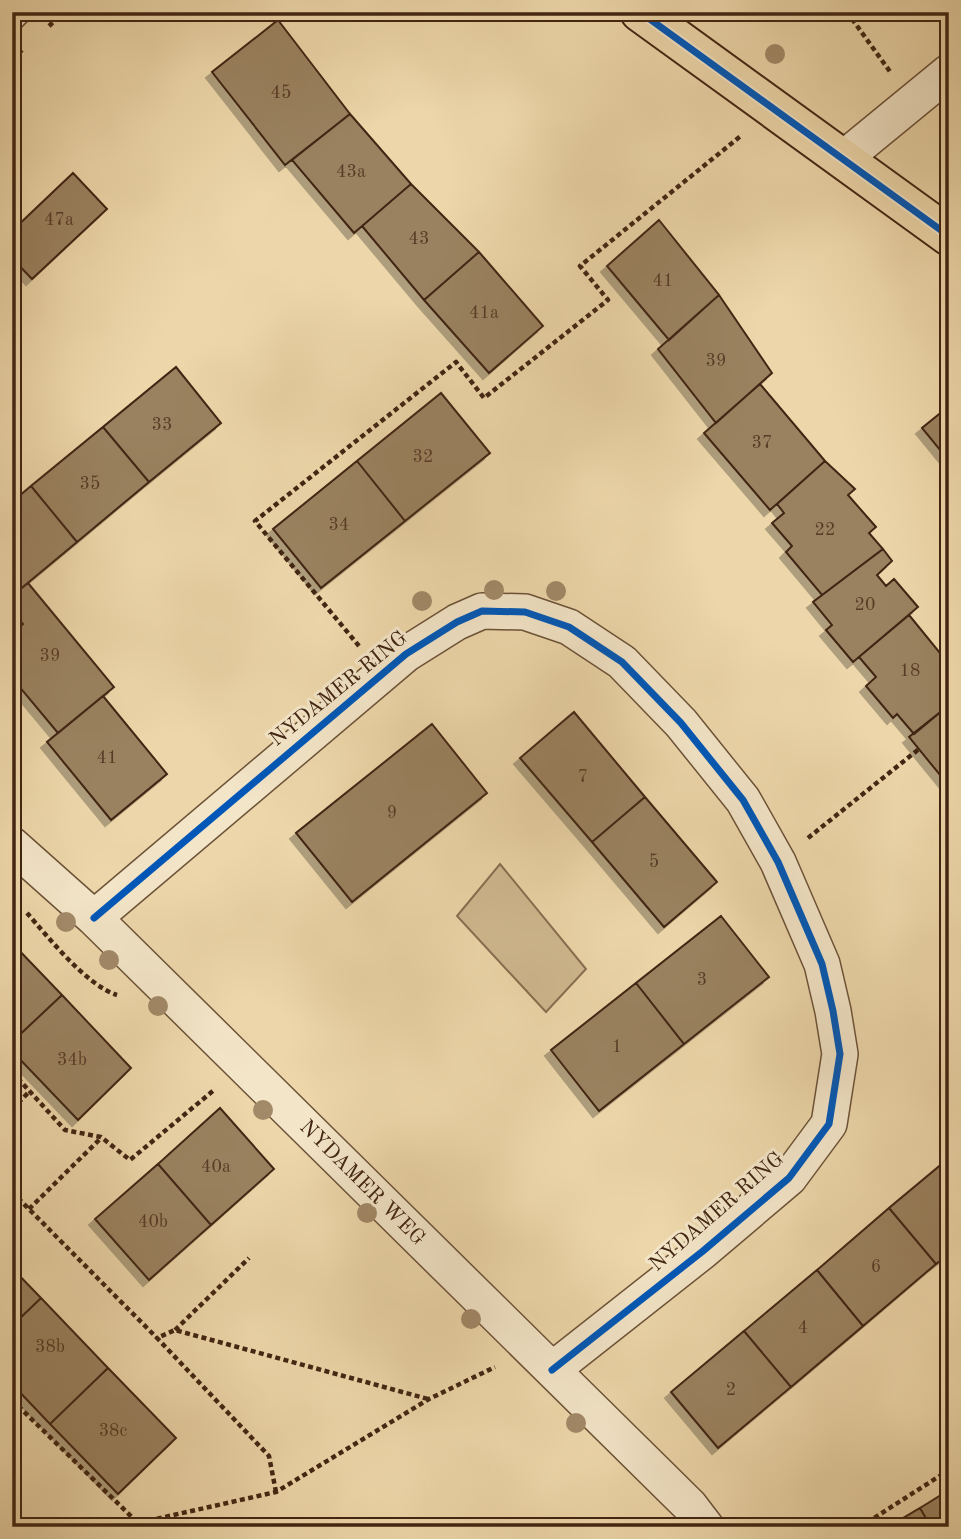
<svg xmlns="http://www.w3.org/2000/svg" width="961" height="1539" font-family="'Old Standard TT',serif">
  <style>
    .green { fill: #d0b990; stroke: #886f51; stroke-width: 2 }
    .building { fill: #9a8261; stroke: #412512; stroke-width: 2; filter: url(#shadow) }
    .lines { fill: none; stroke-linecap: round; stroke-linejoin: round }
    .lane-casing { stroke: #6c5238; stroke-width: 21 }
    .street-casing { stroke: #6c5238; stroke-width: 38 }
    .primary-casing { stroke: #412512; stroke-width: 42 }
    .path { stroke: #412512; stroke-width: 4.5; stroke-dasharray: 5 3.5; stroke-linecap: butt }
    .lane { stroke: #f3e5c8; stroke-width: 18 }
    .street { stroke: #f3e5c8; stroke-width: 35 }
    .primary { stroke: #edd7aa; stroke-width: 38 }
    .cycleway-casing { stroke: #f3e5c8; stroke-width: 11 }
    .cycleway { stroke: #0057b8; stroke-width: 7 }
    .tree { fill: #a28968 }
    .labels { text-anchor: middle; dominant-baseline: central; stroke-width: 6; stroke-linejoin: round; paint-order: stroke }
    .number-label { font-size: 18px; fill: #573c26 }
    .street-label { font-size: 21px; fill: #412512; stroke: #f3e5c8 }
  </style>
  <defs>
    <filter id="shadow"><feDropShadow dx="-6" dy="6" stdDeviation="0" flood-color="#0004"/></filter>
  </defs>
  <rect width="100%" height="100%" fill="#edd7aa"/>
  <filter id="stains"><feTurbulence type="fractalNoise" baseFrequency=".00286" numOctaves="4"/><feColorMatrix values="0 0 0 0 .2 0 0 0 0 .09 0 0 0 0 .02 0 0 0 .5 -.17"/></filter>
  <radialGradient id="worn" r=".72"><stop offset=".6" stop-color="#630" stop-opacity="0"/><stop offset="1" stop-color="#630" stop-opacity=".3"/></radialGradient>
  <!-- green -->
  <path class="green" d="M500,864l86,105 -40,43 -89,-96z"/>
  <!-- building -->
  <path class="building" d="M278,20l72,94 -65,51 -73,-93z
    M350,114l61,70 -57,49 -62,-73z
    M73,173l34,36 -75,70 -20,-21v-27z
    M411,184l68,68 -55,48 -62,-74z
    M659,220l60,75 -50,45 -62,-74z
    M479,252l64,74 -54,47 -65,-73z
    M719,295l53,78 -56,50 -58,-74z
    M176,367l45,56 -72,59 -46,-55z
    M760,384l65,77 -55,49 -66,-77z
    M441,393l49,60 -85,68 -48,-60z
    M949,406v55l-27,-33z
    M103,427l46,55 -72,60 -46,-56z
    M357,461l48,60 -84,67 -48,-59z
    M825,461l30,28 -7,6 28,32 -7,6 14,16 -61,46 -36,-43 6,-6 -20,-23 12,-10 -7,-9z
    M31,486l46,56 -65,54v-94z
    M883,549l9,12 -15,14 9,11 8,-7 24,28 -65,55 -27,-32 6,-5 -19,-23z
    M28,583l86,104 -56,46 -46,-55v-45l11,-9 -11,-13v-15z
    M909,615l40,49v41l-35,29 -17,-20 -4,4 -27,-32 10,-9 -17,-20z
    M103,696l64,78 -56,46 -64,-78z
    M949,705v81l-40,-49z
    M574,712l71,85 -53,45 -72,-84z
    M432,724l55,69 -135,109 -56,-69z
    M645,797l72,85 -53,45 -72,-85z
    M721,916l48,61 -85,67 -48,-61z
    M12,943l50,52 -50,47z
    M636,983l48,61 -85,67 -48,-61z
    M62,995l69,73 -53,52 -66,-69v-9z
    M220,1108l54,61 -63,56 -53,-61z
    M949,1158v96l-13,10 -47,-56z
    M158,1164l53,61 -62,55 -54,-61z
    M889,1208l47,56 -73,62 -46,-56z
    M12,1268l29,30 -29,28z
    M817,1270l46,56 -72,61 -47,-56z
    M41,1298l67,70 -58,56 -38,-40v-58z
    M744,1331l47,56 -73,61 -47,-56z
    M108,1368l68,70 -58,56 -68,-70z
    M949,1490v37h-18l-11,-19z
    M920,1508l11,19h-43z"/>
  <g class="lines">
    <!-- lane casing -->
    <g class="lane-casing">
      <path id="lane" d="M12,23l11,-11"/>
    </g>
    <!-- street casing -->
    <g class="street-casing">
      <path id="street" d="M843,159l106,-87
        M12,845l82,73 596,588 16,21
        M94,918l312,-264 51,-32 25,-11 43,1 44,15 53,35 59,61 62,77 35,62 44,102 11,47 7,43 -11,70 -40,54 -86,73 -151,119"/>
    </g>
    <!-- primary casing -->
    <g class="primary-casing">
      <path id="primary" d="M640,12l309,224"/>
    </g>
    <!-- path -->
    <path class="path" d="M847,12l44,61
      M49,26l15,-14
      M12,59l10,-9
      M359,646l-104,-125 201,-159 28,36 124,-98 -28,-34 162,-131
      M808,838l111,-89
      M27,913c22,25 59,72 90,82
      M12,1072l53,58 36,7 29,23 84,-70
      M12,1109l18,-18
      M12,1192l145,146
      M29,1209l72,-71
      M175,1330l74,-72
      M12,1400l126,123 138,-31 153,-93 66,-32
      M276,1492l-7,-36 -112,-118 18,-8 253,69
      M860,1527l89,-57"/>
    <!-- lane -->
    <use href="#lane" class="lane"/>
    <!-- street -->
    <use href="#street" class="street"/>
    <!-- primary -->
    <use href="#primary" class="primary"/>
    <!-- cycleway casing -->
    <g class="cycleway-casing">
      <path id="cycleway" d="M640,12l309,224
        M94,918l312,-264 51,-32 25,-11 43,1 44,15 53,35 59,61 62,77 35,62 44,102 11,47 7,43 -11,70 -40,54 -86,73 -151,119"/>
    </g>
    <!-- cycleway -->
    <use href="#cycleway" class="cycleway"/>
  </g>
  <!-- trees -->
  <g class="tree">
    <circle cx="775" cy="54" r="10"/>
    <circle cx="494" cy="590" r="10"/>
    <circle cx="556" cy="591" r="10"/>
    <circle cx="422" cy="601" r="10"/>
    <circle cx="66" cy="922" r="10"/>
    <circle cx="109" cy="960" r="10"/>
    <circle cx="158" cy="1006" r="10"/>
    <circle cx="263" cy="1110" r="10"/>
    <circle cx="367" cy="1213" r="10"/>
    <circle cx="471" cy="1319" r="10"/>
    <circle cx="576" cy="1423" r="10"/>
  </g>
  <g class="labels">
    <!-- number labels -->
    <g class="number-label">
      <text x="281" y="93">45</text>
      <text x="351" y="172">43a</text>
      <text x="59" y="220">47a</text>
      <text x="419" y="239">43</text>
      <text x="663" y="281">41</text>
      <text x="484" y="313">41a</text>
      <text x="716" y="361">39</text>
      <text x="162" y="425">33</text>
      <text x="762" y="443">37</text>
      <text x="423" y="457">32</text>
      <text x="90" y="484">35</text>
      <text x="339" y="525">34</text>
      <text x="825" y="530">22</text>
      <text x="865" y="605">20</text>
      <text x="50" y="656">39</text>
      <text x="910" y="671">18</text>
      <text x="107" y="758">41</text>
      <text x="583" y="777">7</text>
      <text x="392" y="813">9</text>
      <text x="654" y="862">5</text>
      <text x="702" y="980">3</text>
      <text x="617" y="1047">1</text>
      <text x="72" y="1060">34b</text>
      <text x="216" y="1167">40a</text>
      <text x="153" y="1222">40b</text>
      <text x="876" y="1267">6</text>
      <text x="803" y="1328">4</text>
      <text x="50" y="1347">38b</text>
      <text x="731" y="1390">2</text>
      <text x="113" y="1431">38c</text>
    </g>
    <!-- street labels -->
    <g class="street-label">
      <text transform="translate(339 689) rotate(-39)">NYDAMER RING</text>
      <text transform="translate(362 1183) rotate(45)">NYDAMER WEG</text>
      <text transform="translate(717 1212) rotate(-41)">NYDAMER RING</text>
    </g>
  </g>
  <!-- margin -->
  <rect width="961" height="1539" fill="none" stroke="#edd7aa" stroke-width="42"/>
  <rect x="14" y="14" width="933" height="1511" fill="none" stroke="#412512" stroke-width="3.5"/>
  <rect x="21" y="21" width="919" height="1497" fill="none" stroke="#412512" stroke-width="2"/>
  <rect width="100%" height="100%" filter="url(#stains)"/>
  <rect width="100%" height="100%" fill="url(#worn)"/>
</svg>
